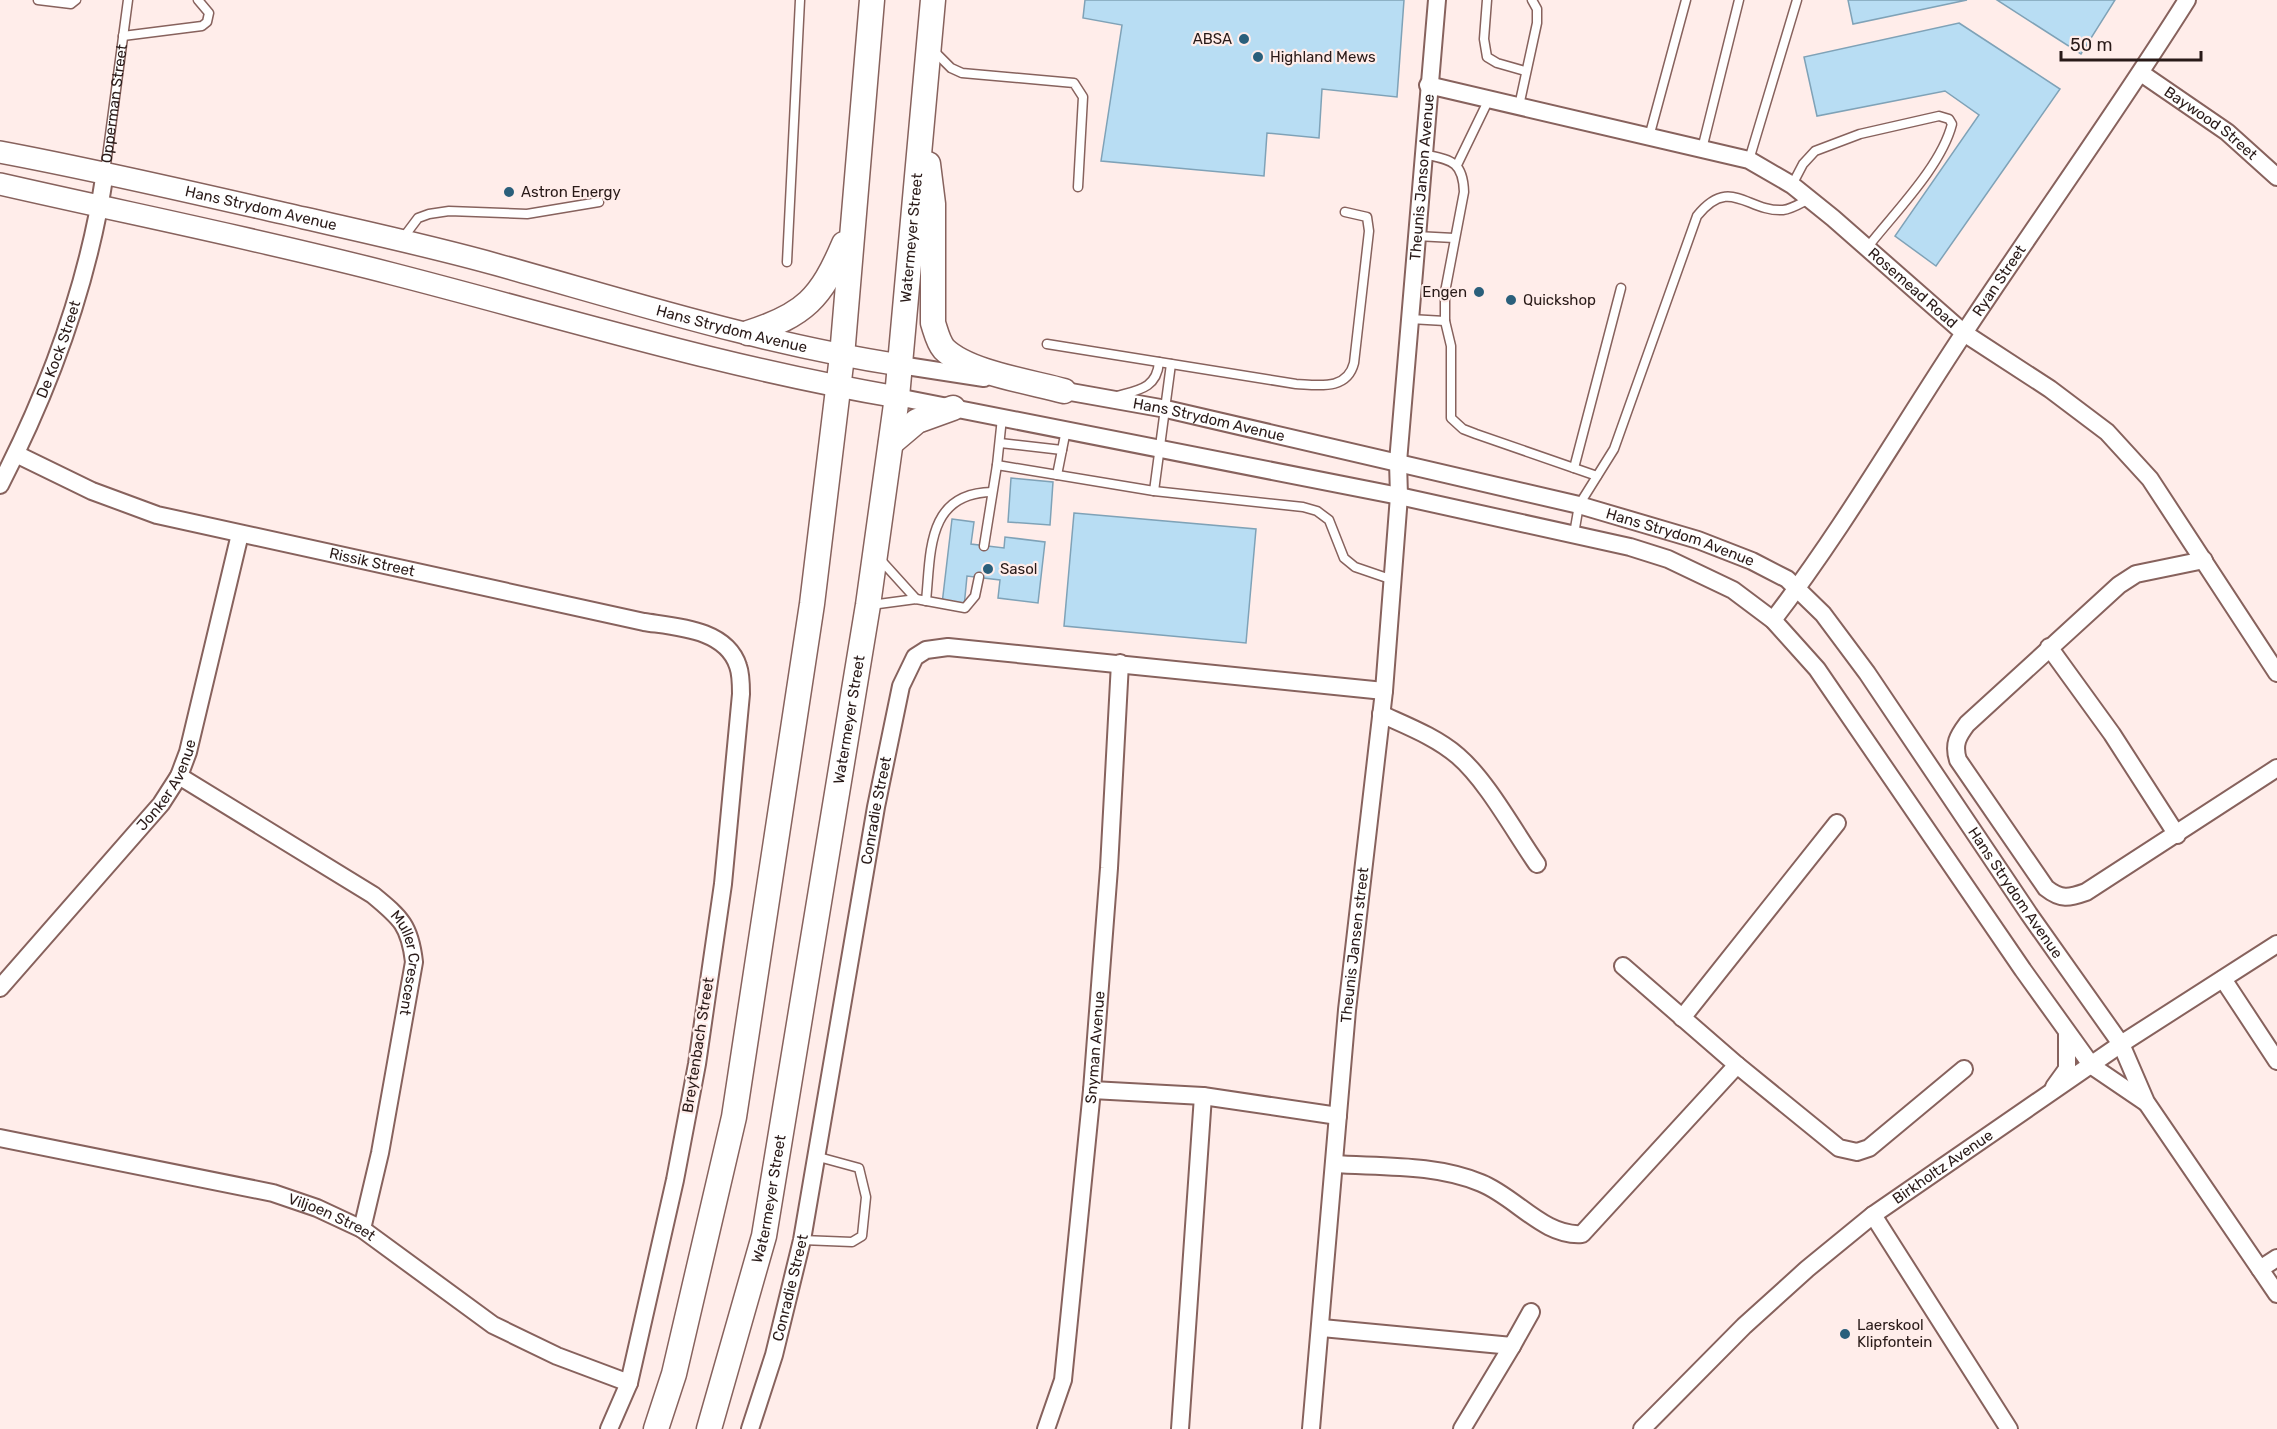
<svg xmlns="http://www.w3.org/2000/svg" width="2277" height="1429" font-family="Rubik,sans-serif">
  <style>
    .building { fill: #b8ddf3; stroke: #7fa2b7; stroke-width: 1.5 }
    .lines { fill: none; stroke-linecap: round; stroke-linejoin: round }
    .service-casing { stroke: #87625d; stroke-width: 11 }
    .minor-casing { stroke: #87625d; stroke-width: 20 }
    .tertiary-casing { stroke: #87625d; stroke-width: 24 }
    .secondary-casing { stroke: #87625d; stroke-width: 27 }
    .service { stroke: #fff; stroke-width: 8 }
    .minor { stroke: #fff; stroke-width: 16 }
    .tertiary { stroke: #fff; stroke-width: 21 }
    .secondary { stroke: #fff; stroke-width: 24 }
    .poi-dot { fill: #2a5f7b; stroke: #ffedea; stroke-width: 2 }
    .labels { text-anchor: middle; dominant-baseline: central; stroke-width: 4.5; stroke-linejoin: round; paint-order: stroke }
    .poi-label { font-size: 15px; fill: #291a18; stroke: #ffedea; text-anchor: start }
    .street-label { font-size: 15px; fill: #291a18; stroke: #ffedea }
  </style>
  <rect width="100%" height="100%" fill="#ffedea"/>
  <!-- building -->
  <path class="building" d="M1085,0h319l-7,97 -75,-8 -3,49 -52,-5 -3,43 -163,-15 21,-136 -39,-7z
    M1848,0h119l-114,24z
    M1997,0h118l-34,54z
    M1959,23l101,66 -124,177 -41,-30 84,-121 -34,-24 -128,25 -13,-59z
    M1011,478l42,4 -3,43 -42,-3z
    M1074,513l182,16 -10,114 -182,-17z
    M952,519l22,3 -3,22 33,4 1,-11 40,5 -7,61 -40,-5 2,-18 -33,-4 -3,31 -22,-3z"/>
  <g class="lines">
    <!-- service casing -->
    <g class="service-casing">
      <g id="service">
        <path d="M38,0l33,4 5,-4"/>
        <path d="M1487,0l-3,39 3,18 10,6 28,8"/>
        <path d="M123,36l79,-10 5,-4 2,-9 -11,-13"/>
        <path d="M934,51l17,17 11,5 112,10 9,14 -5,90"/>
        <path d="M1519,106l18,-83v-14l-5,-9"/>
        <path d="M1649,137l37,-137"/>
        <path d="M1702,149l37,-149"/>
        <path d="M1423,154c27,6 40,6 41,38l-19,100v29l6,25v72l12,11 13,5 121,42"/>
        <path d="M1749,160l48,-160"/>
        <path d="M1457,165l32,-66"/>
        <path id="s1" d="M105,172l23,-172"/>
        <path d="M1792,185l11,-21 12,-13 45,-17 79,-18 10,3 3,5c-11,43 -58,89 -85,124"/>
        <path d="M1416,236l38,2"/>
        <path d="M403,238l15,-20 11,-4 20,-3 78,3 72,-12"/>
        <path d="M787,262l13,-262"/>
        <path d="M1410,319l35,2"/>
        <path d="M1047,344l249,40c22,1 51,7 58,-21l15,-132 -2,-14 -22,-5"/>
        <path d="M1117,396c22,-6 40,-8 42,-34"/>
        <path d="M1000,443l62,7"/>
        <path d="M997,465l5,-47"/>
        <path d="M1574,468l47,-180"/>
        <path d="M1057,475l9,-45"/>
        <path d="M1154,491l17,-127"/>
        <path d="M1574,534l5,-29 35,-56 83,-233c33,-41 50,-4 86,-6 9,-1 18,-7 26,-11"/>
        <path d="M984,546l13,-81 157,26 149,16 14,4 12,9 15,38 11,9 38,13"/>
        <path d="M878,557l38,42"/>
        <path d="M926,601c5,-48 0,-108 66,-109"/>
        <path d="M871,605l45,-6 49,9 10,-12 4,-19"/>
        <path d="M802,1240l50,2 10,-6 4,-39 -7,-29 -44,-12"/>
      </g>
    </g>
    <!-- minor casing -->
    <g class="minor-casing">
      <g id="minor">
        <path id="s2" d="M2141,73l86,59 50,45"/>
        <path id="s3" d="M1428,85l321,75 43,25 41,33 131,115 86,56 57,43 43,47 127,194"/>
        <path d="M900,365l84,13"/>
        <path id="s4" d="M1054,389l112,20 413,96 119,35 54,21 35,18 36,35 44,59 162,241 92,130 25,58 131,192"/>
        <path d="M897,397l502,99 231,51 38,12 65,31 40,30 44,49 206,301 69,96 53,36"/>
        <path id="s5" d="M16,454l76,37 65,24 487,107c33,5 82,7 94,44 3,8 3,19 3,28l-18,190 -26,180 -22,116 -46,203 -20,46"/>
        <path id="s6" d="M0,485c51,-99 89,-204 105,-313"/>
        <path d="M2204,560l-68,14 -17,11 -152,139c-9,12 -14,20 -9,36l88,128c15,12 23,10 40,4l191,-124"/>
        <path id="s7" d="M1773,620c70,-91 128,-192 191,-287 74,-112 152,-220 223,-333"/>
        <path d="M2049,647l63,87 65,101"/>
        <path d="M1381,714c26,12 55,23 77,42 29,25 56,75 79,108"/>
        <path id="s8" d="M179,776l194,119c28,23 37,31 41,67l-34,191 -18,76"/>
        <path d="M1623,966l114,99"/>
        <path d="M2223,979l54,82"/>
        <path id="s9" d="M0,988l161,-184 18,-28 9,-24 52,-218"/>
        <path d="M1682,1018l155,-195"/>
        <path d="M2054,1087l13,-18v-36"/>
        <path d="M1092,1090l111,6 135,20"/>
        <path id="s10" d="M0,1138l273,55 44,15 45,21 131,96 64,31 72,27"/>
        <path d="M1334,1164c48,3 102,0 147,19 35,14 63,54 101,51l155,-169 102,83 18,4 12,-4 95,-79"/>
        <path d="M1873,1215l136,214"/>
        <path d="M2260,1269l17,-11"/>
        <path d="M1322,1328l190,18 19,-34"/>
        <path id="s11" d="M750,1429l24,-74 28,-115 74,-433 25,-121 14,-29 11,-7 22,-3 436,44"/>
        <path id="s12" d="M1046,1429l17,-49 29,-290 17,-222 11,-205"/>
        <path d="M1180,1429l23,-333"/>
        <path id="s13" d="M1311,1429l36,-419 37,-319 15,-195 -1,-34 39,-462"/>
        <path d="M1462,1429l50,-83"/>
        <path id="s14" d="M1642,1429l102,-103 63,-57 66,-54 248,-171 156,-100"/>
      </g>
    </g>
    <!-- tertiary casing -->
    <g class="tertiary-casing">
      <g id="tertiary">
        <path id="s15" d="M0,152c102,19 203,43 304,66 65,15 130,29 194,47 133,37 265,79 402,100"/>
        <path d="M0,184c131,30 263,56 393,90 167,43 333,94 504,123"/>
      </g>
    </g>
    <!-- secondary casing -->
    <g class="secondary-casing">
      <g id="secondary">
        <path d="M928,164l5,40v119c3,9 5,19 11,26 24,24 88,33 120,42"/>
        <path d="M748,333c57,-18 73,-35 96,-89"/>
        <path d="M891,443l26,-22 36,-13"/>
        <path d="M656,1429l18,-55 60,-257 78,-513 30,-248 30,-356"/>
        <path id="s16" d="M709,1429l55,-193 104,-631 29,-208 36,-397"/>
      </g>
    </g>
    <!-- service -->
    <use href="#service" class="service"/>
    <!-- minor -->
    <use href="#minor" class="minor"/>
    <!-- tertiary -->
    <use href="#tertiary" class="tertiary"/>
    <!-- secondary -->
    <use href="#secondary" class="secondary"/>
  </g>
  <!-- markers -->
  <g class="poi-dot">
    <circle cx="1244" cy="39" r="6"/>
    <circle cx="1258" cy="57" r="6"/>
    <circle cx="509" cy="192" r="6"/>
    <circle cx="1479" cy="292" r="6"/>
    <circle cx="1511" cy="300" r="6"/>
    <circle cx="988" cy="569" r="6"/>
    <circle cx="1845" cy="1334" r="6"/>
  </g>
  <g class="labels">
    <!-- poi labels -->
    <g class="poi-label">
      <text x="1232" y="39" text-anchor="end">ABSA</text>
      <text x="1270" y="57">Highland Mews</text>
      <text x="521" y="192">Astron Energy</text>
      <text x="1467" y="292" text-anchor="end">Engen</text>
      <text x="1523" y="300">Quickshop</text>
      <text x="1000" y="569">Sasol</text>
      <text x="1857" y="1325">Laerskool<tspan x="1857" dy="17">Klipfontein</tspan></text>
    </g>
    <!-- street labels -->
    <g class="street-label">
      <text stroke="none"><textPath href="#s1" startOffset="69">Opperman Street</textPath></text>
      <text stroke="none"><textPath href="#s2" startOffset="86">Baywood Street</textPath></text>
      <text stroke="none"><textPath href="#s13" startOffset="1257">Theunis Janson Avenue</textPath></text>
      <text stroke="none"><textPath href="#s15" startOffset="267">Hans Strydom Avenue</textPath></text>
      <text stroke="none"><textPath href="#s16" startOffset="1210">Watermeyer Street</textPath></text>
      <text stroke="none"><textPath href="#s7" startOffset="408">Ryan Street</textPath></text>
      <text stroke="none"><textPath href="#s3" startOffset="538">Rosemead Road</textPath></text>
      <text stroke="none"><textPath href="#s15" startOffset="753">Hans Strydom Avenue</textPath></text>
      <text stroke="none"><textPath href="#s6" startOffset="148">De Kock Street</textPath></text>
      <text stroke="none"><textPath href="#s4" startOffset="158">Hans Strydom Avenue</textPath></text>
      <text stroke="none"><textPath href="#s4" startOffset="644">Hans Strydom Avenue</textPath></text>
      <text stroke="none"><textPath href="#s5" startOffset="374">Rissik Street</textPath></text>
      <text stroke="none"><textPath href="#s16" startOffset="724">Watermeyer Street</textPath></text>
      <text stroke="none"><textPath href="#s9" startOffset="264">Jonker Avenue</textPath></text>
      <text stroke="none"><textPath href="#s11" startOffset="632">Conradie Street</textPath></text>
      <text stroke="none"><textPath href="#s4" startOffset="1148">Hans Strydom Avenue</textPath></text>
      <text stroke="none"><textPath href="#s13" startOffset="486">Theunis Jansen street</textPath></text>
      <text stroke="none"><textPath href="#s8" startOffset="309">Muller Crescent</textPath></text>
      <text transform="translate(698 1045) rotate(-81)">Breytenbach Street</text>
      <text stroke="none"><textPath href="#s12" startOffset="386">Snyman Avenue</textPath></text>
      <text stroke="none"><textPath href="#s14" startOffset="400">Birkholtz Avenue</textPath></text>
      <text stroke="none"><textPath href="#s16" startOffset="238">Watermeyer Street</textPath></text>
      <text stroke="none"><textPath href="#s10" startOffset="342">Viljoen Street</textPath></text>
      <text stroke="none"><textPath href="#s11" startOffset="147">Conradie Street</textPath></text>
    </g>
  </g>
  <!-- scale -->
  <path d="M2061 51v9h140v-9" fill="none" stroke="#291a18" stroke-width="3"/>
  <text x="2070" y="51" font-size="18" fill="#291a18" stroke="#ffedea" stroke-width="4.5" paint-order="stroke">50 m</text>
</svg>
